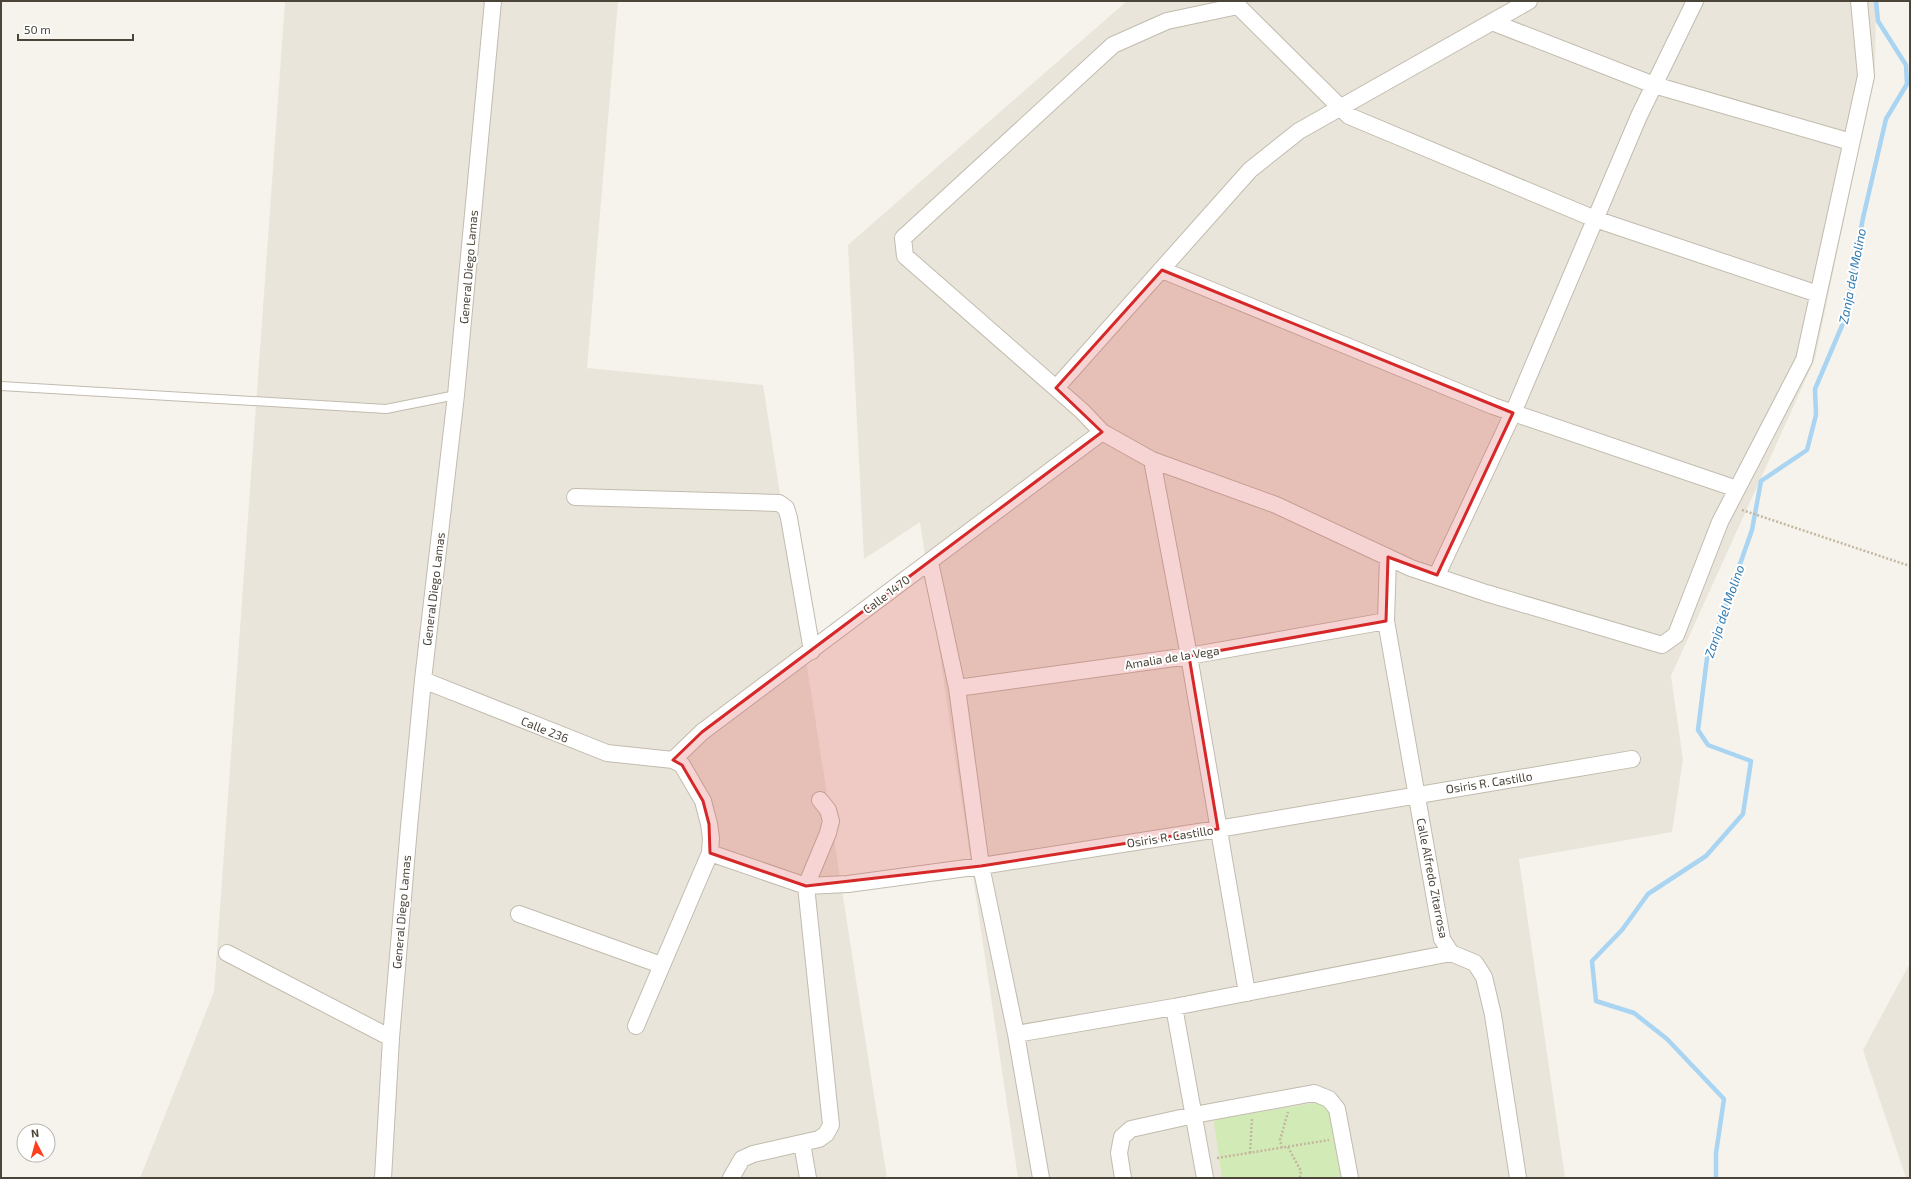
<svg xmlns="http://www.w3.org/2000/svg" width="1911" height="1179" font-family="'Exo 2',sans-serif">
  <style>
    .residential { fill: #eae5da }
    .green { fill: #d2eab5 }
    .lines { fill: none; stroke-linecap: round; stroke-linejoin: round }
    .stream { stroke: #a9d4f2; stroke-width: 4.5 }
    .service-casing { stroke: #c2bbae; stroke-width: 10 }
    .minor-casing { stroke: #c2bbae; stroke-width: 18 }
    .path { stroke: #c4b79f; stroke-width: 2.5; stroke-dasharray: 2 2; stroke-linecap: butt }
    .service { stroke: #fff; stroke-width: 8 }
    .minor { stroke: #fff; stroke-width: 16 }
    .marked { fill: #d62828; fill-opacity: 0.2; stroke: #d62828; stroke-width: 3; stroke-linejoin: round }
    .labels { text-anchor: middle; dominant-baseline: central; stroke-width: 4; stroke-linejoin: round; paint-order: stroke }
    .street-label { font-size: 12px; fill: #4b4439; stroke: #fff }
    .water-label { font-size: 13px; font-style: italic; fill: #2e7ab2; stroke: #fff }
  </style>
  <rect width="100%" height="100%" fill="#f6f3ec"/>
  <!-- residential -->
  <path class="residential" d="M285,1h333l-31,367 176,17 124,793h-747l74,-186z
    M1127,1h749l-1,70 -60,288 -144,317 12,84 -11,72 -153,27 46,319h-547l-98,-656 -56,37 -16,-314z
    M1910,963v215h-4l-43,-128z"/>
  <!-- green -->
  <path class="green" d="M1315,1103l9,1 9,8 11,66h-122l-8,-55 2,-4z"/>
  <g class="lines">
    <!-- stream -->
    <path class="stream" d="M1716,1178v-25l8,-54 -57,-60 -33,-26 -38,-12 -4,-40 30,-31 26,-36 58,-38 37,-42 8,-53 -43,-16 -10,-15 9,-72 45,-128 9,-49 46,-31 9,-35 -1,-26 29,-68 19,-103 23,-99 21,-35 -1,-19 -28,-44 -2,-20"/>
    <!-- service casing -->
    <g class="service-casing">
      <path id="service" d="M1,386l385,23 70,-14"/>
    </g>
    <!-- minor casing -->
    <g class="minor-casing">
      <path id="minor" d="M1236,1l2,5 111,110 246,103 223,75
        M1238,6l-71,15 -54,24 -210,193 2,18 177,155 20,21 50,28 124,45 135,63 75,25 176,52 14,-10 44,-113 84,-162 62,-284 -7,-75
        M1492,22l162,63 197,57
        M1162,270l331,136 244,83
        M1056,388l194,-218 49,-39 230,-130
        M1152,460l37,196 58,337
        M575,497l204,6 7,5 3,10 23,133
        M1388,557l-2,64 56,318 9,14 24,10 9,14 9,38 25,163
        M930,562l27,126 24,178 35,168 25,144
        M1437,575l76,-162 126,-297 56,-115
        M423,680l184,73 66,7 9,5 21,36 6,23 2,14 -1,15 -74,173
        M957,688l232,-32 197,-35
        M673,760l29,-28 400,-300
        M710,853l96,33 42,-2 133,-18 237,-37 414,-70
        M519,914l142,51
        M227,953l164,85
        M1174,1007l31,171
        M1016,1034l158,-27 277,-54
        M802,1143l6,35
        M383,1178l8,-140 18,-211 14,-147 33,-285 37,-394
        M731,1178l11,-19 11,-5 66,-15 7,-5 5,-9 -25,-239 22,-53 3,-12 -3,-11 -8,-10
        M1123,1178l-4,-25 3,-16 9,-8 63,-14 120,-22 15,6 8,10 13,69"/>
    </g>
    <!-- path -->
    <path class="path" d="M1742,510l168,56
      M1288,1147l13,24 -1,7
      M1282,1148l-2,-8 8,-28
      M1250,1153l2,-34
      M1217,1158l112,-18"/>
    <!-- service -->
    <use href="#service" class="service"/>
    <!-- minor -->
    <use href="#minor" class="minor"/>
  </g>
  <!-- marked area -->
  <path class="marked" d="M1162,270l351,143 -76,162 -49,-18 -2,64 -197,35 29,173 -237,37 -175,20 -96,-33 -1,-29 -6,-23 -21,-36 -9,-5 29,-28 400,-300 -46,-44z"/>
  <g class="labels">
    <!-- street labels -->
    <g class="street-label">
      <text transform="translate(468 267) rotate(-85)">General Diego Lamas</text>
      <text transform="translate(433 589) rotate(-83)">General Diego Lamas</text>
      <text transform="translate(886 594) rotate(-37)">Calle 1470</text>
      <text transform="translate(1172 657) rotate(-9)">Amalia de la Vega</text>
      <text transform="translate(545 729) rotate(22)">Calle 236</text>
      <text transform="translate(1489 782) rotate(-9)">Osiris R. Castillo</text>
      <text transform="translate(1170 836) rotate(-9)">Osiris R. Castillo</text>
      <text transform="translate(1433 878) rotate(79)">Calle Alfredo Zitarrosa</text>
      <text transform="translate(401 912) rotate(-85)">General Diego Lamas</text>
    </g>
    <!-- water labels -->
    <g class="water-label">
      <text transform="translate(1852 276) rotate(-79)">Zanja del Molino</text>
      <text transform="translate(1724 611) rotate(-71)">Zanja del Molino</text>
    </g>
  </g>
  <!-- border -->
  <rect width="1911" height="1179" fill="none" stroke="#4b4439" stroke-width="4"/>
  <!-- north arrow -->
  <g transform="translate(36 1143) rotate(354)"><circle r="19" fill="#ffffff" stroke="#b7b4b0"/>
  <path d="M0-3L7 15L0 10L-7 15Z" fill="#fc3f1d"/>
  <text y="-6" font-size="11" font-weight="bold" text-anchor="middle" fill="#4b4439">N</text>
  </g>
  <!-- scale -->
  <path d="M18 34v6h115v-6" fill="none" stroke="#4b4439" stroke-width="2"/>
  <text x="24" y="34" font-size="12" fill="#4b4439" stroke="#ffffff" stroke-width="3" paint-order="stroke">50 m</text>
</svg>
